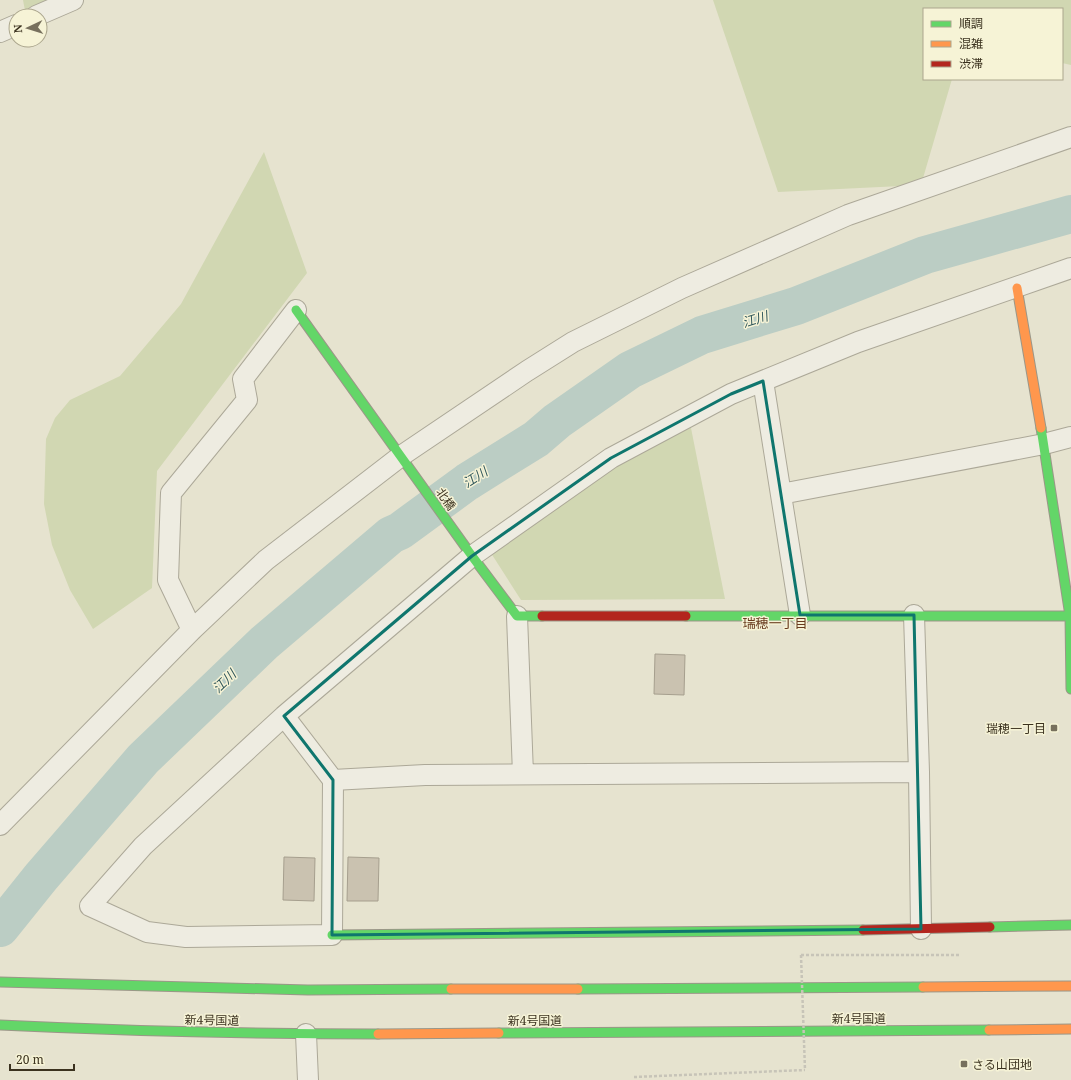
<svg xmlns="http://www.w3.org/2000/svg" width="1071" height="1080" font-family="'Noto Serif','Noto Sans JP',serif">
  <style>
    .green { fill: #d1d7b2 }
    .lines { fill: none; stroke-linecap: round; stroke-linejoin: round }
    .river { stroke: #bbcdc4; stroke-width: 38 }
    .building { fill: #cac2b0; stroke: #a69f8e }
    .street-casing { stroke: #aca898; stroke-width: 22 }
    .fast-casing { stroke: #9b9788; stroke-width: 11 }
    .slow-casing { stroke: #9b9788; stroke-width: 11 }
    .jam-casing { stroke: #9b9788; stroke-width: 11 }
    .path { stroke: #c7c4b8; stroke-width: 2.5; stroke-dasharray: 3 2; stroke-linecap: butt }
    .street { stroke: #eeece1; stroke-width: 20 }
    .fast { stroke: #63d668; stroke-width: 9 }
    .slow { stroke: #ff974d; stroke-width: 9 }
    .jam { stroke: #b3261e; stroke-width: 9 }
    .path-bridge { stroke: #c7c4b8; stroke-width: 2.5; stroke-dasharray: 3 2; stroke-linecap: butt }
    .marked { fill: none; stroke: #0f766e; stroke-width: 3; stroke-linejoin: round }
    .poi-dot { fill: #77705d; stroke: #f6f3d6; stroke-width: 1.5 }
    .labels { text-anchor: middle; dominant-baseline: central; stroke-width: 3; stroke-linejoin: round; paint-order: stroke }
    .street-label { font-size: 12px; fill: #3b321f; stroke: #f6f3d6 }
    .poi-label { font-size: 12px; fill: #3b321f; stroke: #f6f3d6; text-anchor: end }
    .water-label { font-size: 13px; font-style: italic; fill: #2f565b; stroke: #f6f3d6 }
    .neighbourhood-label { font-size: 13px; fill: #683b1e; stroke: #f6f3d6 }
  </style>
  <rect width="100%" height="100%" fill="#e6e3cf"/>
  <!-- green -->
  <path class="green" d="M23,0h41l-38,16z
    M713,0h358v65l-9,-2v-54h-138v70h28l-31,106 -143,7z
    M264,152l43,121 -150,198 -5,117 -59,41 -23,-39 -18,-45 -8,-41 2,-65 9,-21 15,-18 50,-24 61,-72z
    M690,423l35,176 -204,1 -32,-50 120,-83z"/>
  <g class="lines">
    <!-- river -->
    <path class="river" d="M0,928l41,-51 102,-118 121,-116 127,-108 9,-4 67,-49 69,-43 21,-18 73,-51 72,-35 94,-29 129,-51 146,-41"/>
  </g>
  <!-- building -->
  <path class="building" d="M655,654l30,1 -1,40 -30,-1z
    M284,857l31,1 -1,43 -31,-1z
    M348,857l31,1 -1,43h-31z"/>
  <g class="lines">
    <!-- street casing -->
    <g class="street-casing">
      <path id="street" d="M36,16l37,-16
        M0,32l16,-7
        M763,381l37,234
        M781,494l263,-50 27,-7
        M914,615l5,157 2,157
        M517,616l6,158
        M192,630l-24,-50 3,-87 76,-93 -4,-21 53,-69
        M284,716l-141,130 -53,60 57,26 39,5 146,-2 1,-155 -49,-64 188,-160 139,-98 120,-64 127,-52 213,-74
        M333,780l92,-5 494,-3
        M0,825l192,-195 74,-70 135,-104 126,-85 46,-29 109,-54 166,-73 223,-78
        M306,1034l2,46"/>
    </g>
    <!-- fast casing -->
    <g class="fast-casing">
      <path id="fast" d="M296,310l176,246 45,60h25
        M1041,428l29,188 1,73
        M686,616h385
        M990,927l81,-2
        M332,935l531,-5
        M0,982l308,8 143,-1
        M578,989l345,-2
        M0,1025c126,6 252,9 378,9
        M499,1033l490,-3"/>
    </g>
    <!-- slow casing -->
    <g class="slow-casing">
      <path id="slow" d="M1017,288l24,140
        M923,987l148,-1
        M451,989h127
        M989,1030l82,-1
        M378,1034l121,-1"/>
    </g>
    <!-- jam casing -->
    <g class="jam-casing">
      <path id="jam" d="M542,616h144
        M863,930l127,-3"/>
    </g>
    <!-- path -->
    <path class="path" d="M801,955h159
      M634,1077l171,-7"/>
    <!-- street -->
    <use href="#street" class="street"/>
    <!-- fast -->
    <use href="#fast" class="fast"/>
    <!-- slow -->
    <use href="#slow" class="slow"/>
    <!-- jam -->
    <use href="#jam" class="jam"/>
    <!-- path-bridge -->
    <path class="path-bridge" d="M801,955l4,115"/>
  </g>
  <!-- marked area -->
  <path class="marked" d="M763,381l37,234h114l7,314 -589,6 1,-155 -49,-64 188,-160 139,-98 120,-64z"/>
  <!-- markers -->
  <g class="poi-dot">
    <rect x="1050" y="724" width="8" height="8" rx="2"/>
    <rect x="960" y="1060" width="8" height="8" rx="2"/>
  </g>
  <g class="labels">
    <!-- street labels -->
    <g class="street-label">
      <text transform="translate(446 499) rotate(55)">北橋</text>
      <text x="859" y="1018">新4号国道</text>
      <text transform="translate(212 1020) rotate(1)">新4号国道</text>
      <text x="535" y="1020">新4号国道</text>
    </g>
    <!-- poi labels -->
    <g class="poi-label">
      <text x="1046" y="728">瑞穂一丁目</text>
      <text x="972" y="1064" text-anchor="start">さる山団地</text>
    </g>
    <!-- water labels -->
    <g class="water-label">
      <text transform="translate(755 319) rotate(-17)">江川</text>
      <text transform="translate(475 477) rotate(-33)">江川</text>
      <text transform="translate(224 681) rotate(-44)">江川</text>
    </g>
    <!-- neighbourhood labels -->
    <g class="neighbourhood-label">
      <text x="775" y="623">瑞穂一丁目</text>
    </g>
  </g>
  <!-- legend -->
  <rect x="923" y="8" width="140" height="72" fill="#f6f3d6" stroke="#aba68d"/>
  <rect x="931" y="21" width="20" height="6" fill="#63d668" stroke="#aba68d"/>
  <text x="959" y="28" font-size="12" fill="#3b321f">順調</text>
  <rect x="931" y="41" width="20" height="6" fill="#ff974d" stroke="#aba68d"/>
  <text x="959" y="48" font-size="12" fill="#3b321f">混雑</text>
  <rect x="931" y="61" width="20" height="6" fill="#b3261e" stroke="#aba68d"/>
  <text x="959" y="68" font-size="12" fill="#3b321f">渋滞</text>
  <!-- north arrow -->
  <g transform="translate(28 28) rotate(266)"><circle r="19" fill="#f6f3d6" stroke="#aba68d"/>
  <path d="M0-3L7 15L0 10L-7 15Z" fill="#77705d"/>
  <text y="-6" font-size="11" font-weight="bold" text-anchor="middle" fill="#3b321f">N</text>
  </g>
  <!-- scale -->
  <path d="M10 1064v6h64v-6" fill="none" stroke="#3b321f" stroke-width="2"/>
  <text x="16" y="1064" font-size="12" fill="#3b321f" stroke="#f6f3d6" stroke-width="3" paint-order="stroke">20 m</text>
</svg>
